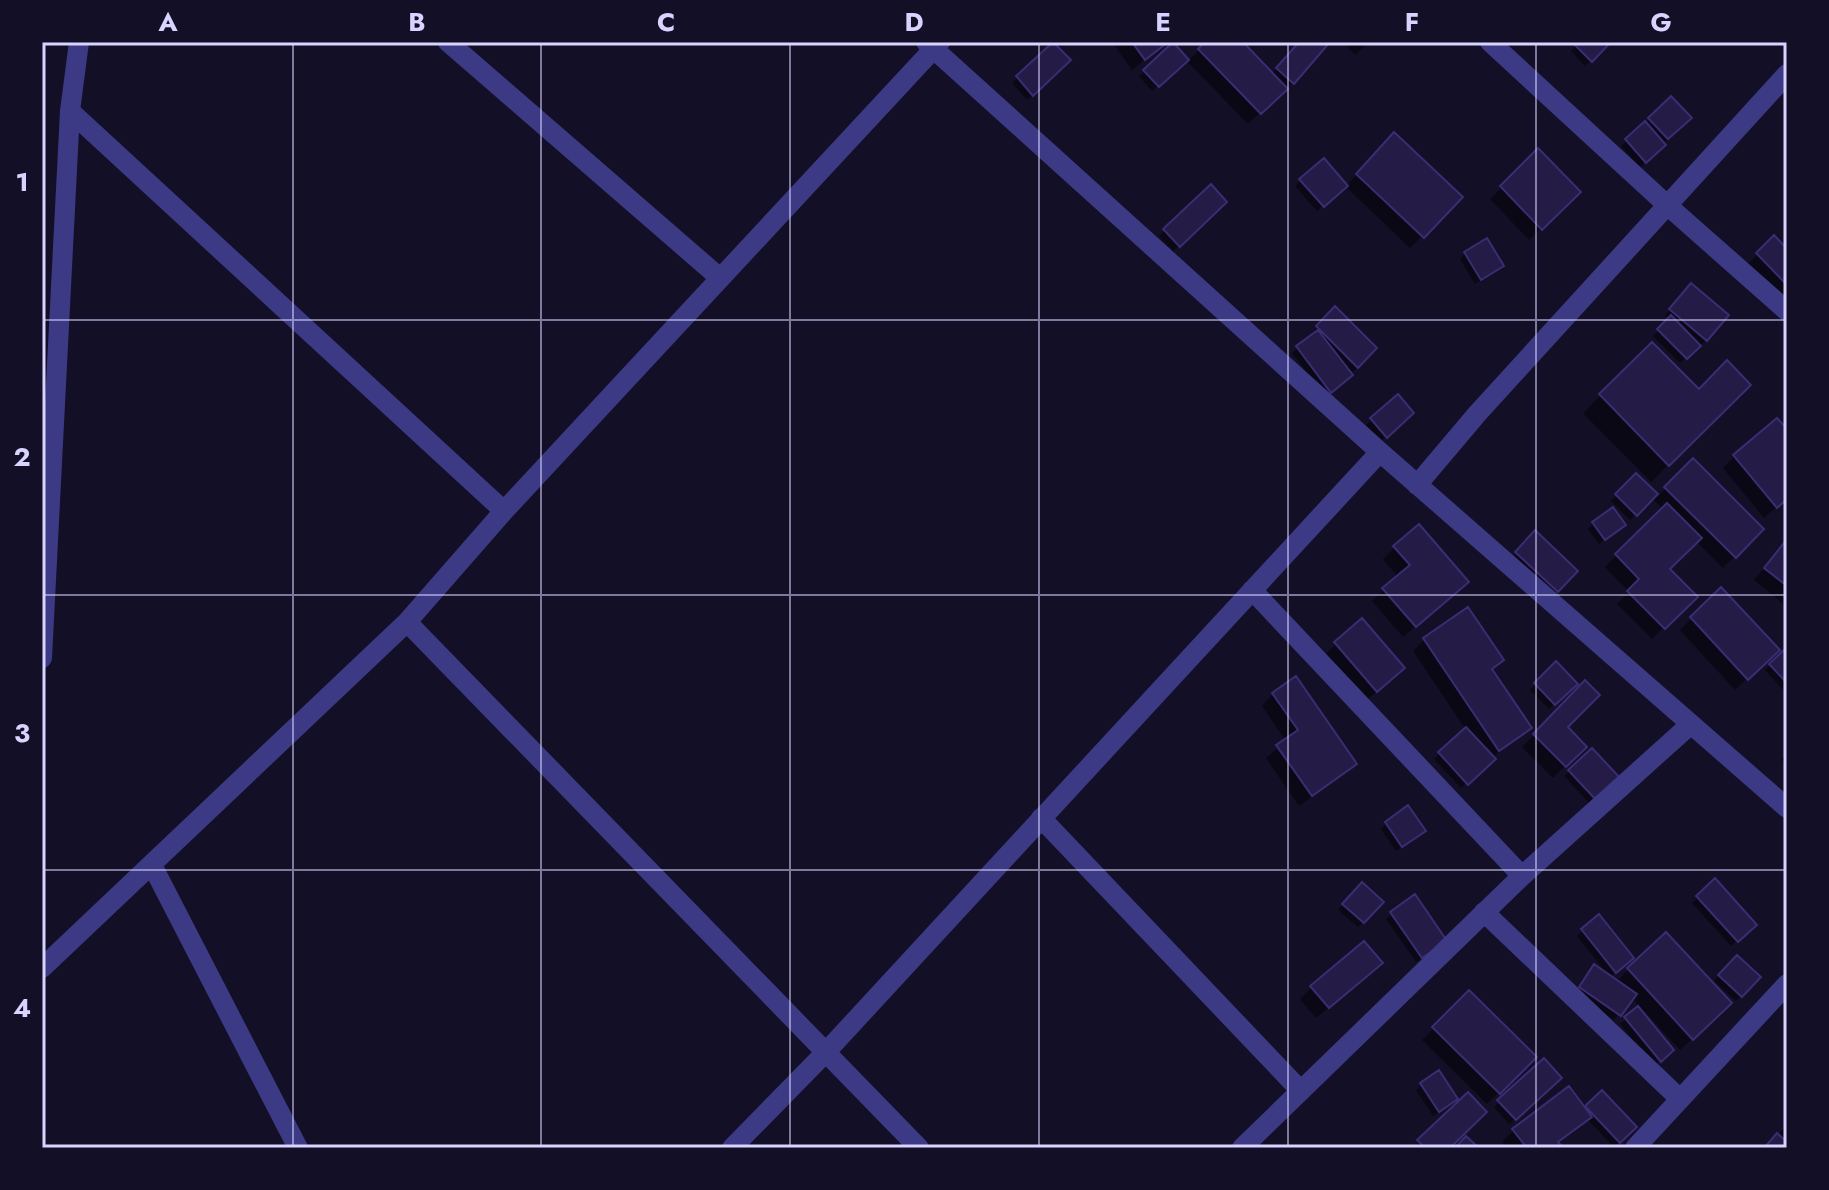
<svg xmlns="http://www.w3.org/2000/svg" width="1829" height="1190" font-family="Jost,sans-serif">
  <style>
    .shadow { fill: #0007 }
    .building { fill: #241b47; stroke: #3b2d73; stroke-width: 2 }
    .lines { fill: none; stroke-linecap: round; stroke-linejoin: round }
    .minor { stroke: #3d3a85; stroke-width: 20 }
    .grid { fill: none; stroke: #d9d4ff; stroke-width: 2; stroke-opacity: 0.55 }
    .neatline { fill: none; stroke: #d9d4ff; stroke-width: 3 }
    .grid-label { font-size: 26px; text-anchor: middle; font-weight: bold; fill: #d9d4ff }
  </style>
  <rect width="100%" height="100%" fill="#130f26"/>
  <!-- shadow -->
  <path class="shadow" d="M1112,42h54l-34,28z
    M1207,42h33l31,33 29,-33h28l-35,40 -45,42 -62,-64 -34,31 -13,-15 34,-31 14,17z
    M1347,42h22l-14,13 -10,-11z
    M1580,42h28l-23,24 -14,-15z
    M1054,44l15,16 -42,40 -15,-17z
    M1670,99l19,19 -49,49 -19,-21z
    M1383,147l77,50 -50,51 -65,-62 -28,25 -22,-25 6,-6 45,6z
    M1538,151l40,41 -49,48 -39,-41z
    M1211,187l14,15 -52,49 -14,-15z
    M1774,238l13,14v56l-41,-42z
    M1465,253l37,13 -27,18 -15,-25z
    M1685,291l21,49 -26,23 -27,-27 17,-16 -5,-4z
    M1335,309l39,39 -29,33 -20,16 -33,-44 23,-18 -3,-2z
    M1652,345l47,46 49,-6 -97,97 -68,-69z
    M1398,397l14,16 -32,29 -14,-17z
    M1787,433v65l-23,20 -41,-50 11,-11z
    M1693,461l69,68 -39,39 -27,-27 -28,28 27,27 -43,43 -35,-35 12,-12 -24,-25 58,-58 -11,-11 -22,22 -19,-19 25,-25 21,21z
    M1593,523l25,7 -19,14 -11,-15z
    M1535,533l41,38 -24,25 -41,-37z
    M1787,541v66l-33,-27z
    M1395,547l59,47 -51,43 -31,-36 26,-24 -15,-18z
    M1721,590l56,60 -42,40 -55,-60z
    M1425,639l76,21 -10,11 38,57 -37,30 -31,30 -27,-29 32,-29 -53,-79z
    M1336,644l55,36 -27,22 -40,-46z
    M1787,650v41l-2,1 -20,-22z
    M1556,664l19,20 -26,25 -19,-19z
    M1585,682l-20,45 19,20 -31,31 -31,-31z
    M1273,694l81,70 -11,11 -44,31 -33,-48 20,-17 -24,-35z
    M1592,750l27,30 -27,26 -28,-30z
    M1787,753v13l-6,-7z
    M1386,824l32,12 -22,15 -15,-22z
    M1715,881l39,43 -23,22 -39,-43z
    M1362,884l19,18 -23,25 -20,-17z
    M1414,897l25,49 -23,16 -30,-43z
    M1598,917l28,47 -17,13 7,5 49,-48 53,81 -38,35 -36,-39 -2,3 24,42 -12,9 -34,-41 20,-17 -8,-9 -18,22 -39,-27 14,-21 19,3 -31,-39z
    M1737,957l21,20 -22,24 -22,-20z
    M1369,974l-53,44 -16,-19 12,-12z
    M1469,993l65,64 -47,47 -65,-64z
    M1543,1061l16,17 -50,46 -15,-17z
    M1438,1073l12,31 -17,12 -17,-26z
    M1602,1092l32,35 -20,20 -27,-28 -30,25 3,4h-53l-5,-6 12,-12 70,-20z
    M1467,1095l-20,53h-32l-1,-1z
    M1787,1125v23h-21l11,-12z"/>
  <!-- building -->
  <path class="building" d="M1053,42l18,18 -38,36 -17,-20z
    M1132,42h36l-23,18z
    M1173,42l16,18 -30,27 -16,-17z
    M1204,42h39l45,47 -27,25 -63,-65z
    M1299,42h31l-36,42 -18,-16z
    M1577,42h34l-19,20 -17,-17z
    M1671,96l21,22 -24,21 -20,-21z
    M1645,121l21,24 -20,18 -21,-24z
    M1394,132l69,65 -39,41 -68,-64z
    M1538,148l43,44 -39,38 -42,-44z
    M1324,158l24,28 -24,21 -25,-28z
    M1211,184l16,18 -47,45 -17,-18z
    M1774,235l13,14v36l-31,-32z
    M1487,238l17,28 -23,14 -17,-28z
    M1691,283l38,32 -22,26 -38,-32z
    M1335,306l42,42 -19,20 -42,-42z
    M1671,315l30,31 -14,13 -30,-30z
    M1318,330l35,45 -22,18 -35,-47z
    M1652,342l47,47 28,-29 24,25 -82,81 -70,-72z
    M1398,394l16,19 -27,25 -17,-20z
    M1777,418l10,11v70l-10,9 -44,-53z
    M1693,458l71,71 -28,29 -72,-71z
    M1636,473l22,21 -21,22 -22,-22z
    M1667,503l35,35 -32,31 28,28 -33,32 -38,-38 12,-12 -24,-25z
    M1613,507l13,18 -21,15 -13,-18z
    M1419,524l50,58 -53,45 -34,-39 28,-23 -17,-19z
    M1535,530l43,41 -20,21 -43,-40z
    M1787,539v47l-23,-18z
    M1721,587l59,63 -32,30 -58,-63z
    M1468,607l36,53 -12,9 40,59 -33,23 -76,-113z
    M1362,618l43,50 -28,24 -43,-50z
    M1787,647v36l-18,-19z
    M1556,661l22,23 -23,21 -21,-22z
    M1296,676l61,88 -45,32 -36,-51 22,-15 -26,-37z
    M1585,680l15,15 -32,32 19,20 -21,20 -33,-33z
    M1466,727l30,32 -28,26 -30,-33z
    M1592,748l30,32 -24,22 -30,-32z
    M1408,805l18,26 -24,16 -17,-25z
    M1715,878l42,47 -19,17 -42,-46z
    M1362,882l22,20 -20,21 -22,-19z
    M1415,894l32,47 -25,17 -32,-46z
    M1599,914l35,44 -18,15 -35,-44z
    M1666,932l66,71 -39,37 -66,-72z
    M1364,941l19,22 -54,45 -19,-22z
    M1737,955l24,22 -19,20 -24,-22z
    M1594,964l43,30 -16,22 -42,-29z
    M1469,990l68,67 -37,37 -68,-67z
    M1638,1006l36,44 -13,12 -37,-45z
    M1544,1058l18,20 -46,42 -19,-20z
    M1439,1070l19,29 -19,13 -19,-29z
    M1569,1086l23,31 -34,25 5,6h-36l-15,-19z
    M1602,1090l35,37 -17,16 -35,-37z
    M1468,1092l19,20 -37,36h-25l-8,-8z
    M1777,1133l10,9v6h-23z
    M1466,1136l13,12h-24z"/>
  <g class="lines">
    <!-- minor -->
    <path class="minor" d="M448,42l272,236
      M926,42l454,410 407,356
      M1490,42l177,163 120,106
      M70,111l434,400
      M1417,485l60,-71 310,-340
      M1252,590l270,286
      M407,622l512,526
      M42,658l28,-547 9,-69
      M1041,818l260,273
      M152,865l146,283
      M1484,912l196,187
      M42,968l365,-346 97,-111 436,-469
      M732,1148l94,-96 554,-600
      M1242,1148l280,-272 169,-152
      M1635,1148l152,-164"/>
  </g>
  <!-- grid -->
  <path class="grid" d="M293,42v1106M541,42v1106M790,42v1106M1039,42v1106M1288,42v1106M1536,42v1106M42,320h1745M42,595h1745M42,870h1745"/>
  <!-- border -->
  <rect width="1829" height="1190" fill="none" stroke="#130f26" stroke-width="88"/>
  <rect x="44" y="44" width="1741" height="1102" class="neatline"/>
  <g class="grid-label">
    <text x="168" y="31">A</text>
    <text x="417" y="31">B</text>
    <text x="666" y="31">C</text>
    <text x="914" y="31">D</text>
    <text x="1163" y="31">E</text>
    <text x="1412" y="31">F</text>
    <text x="1661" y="31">G</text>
    <text x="22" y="191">1</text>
    <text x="22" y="466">2</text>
    <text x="22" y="742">3</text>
    <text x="22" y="1017">4</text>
  </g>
</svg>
